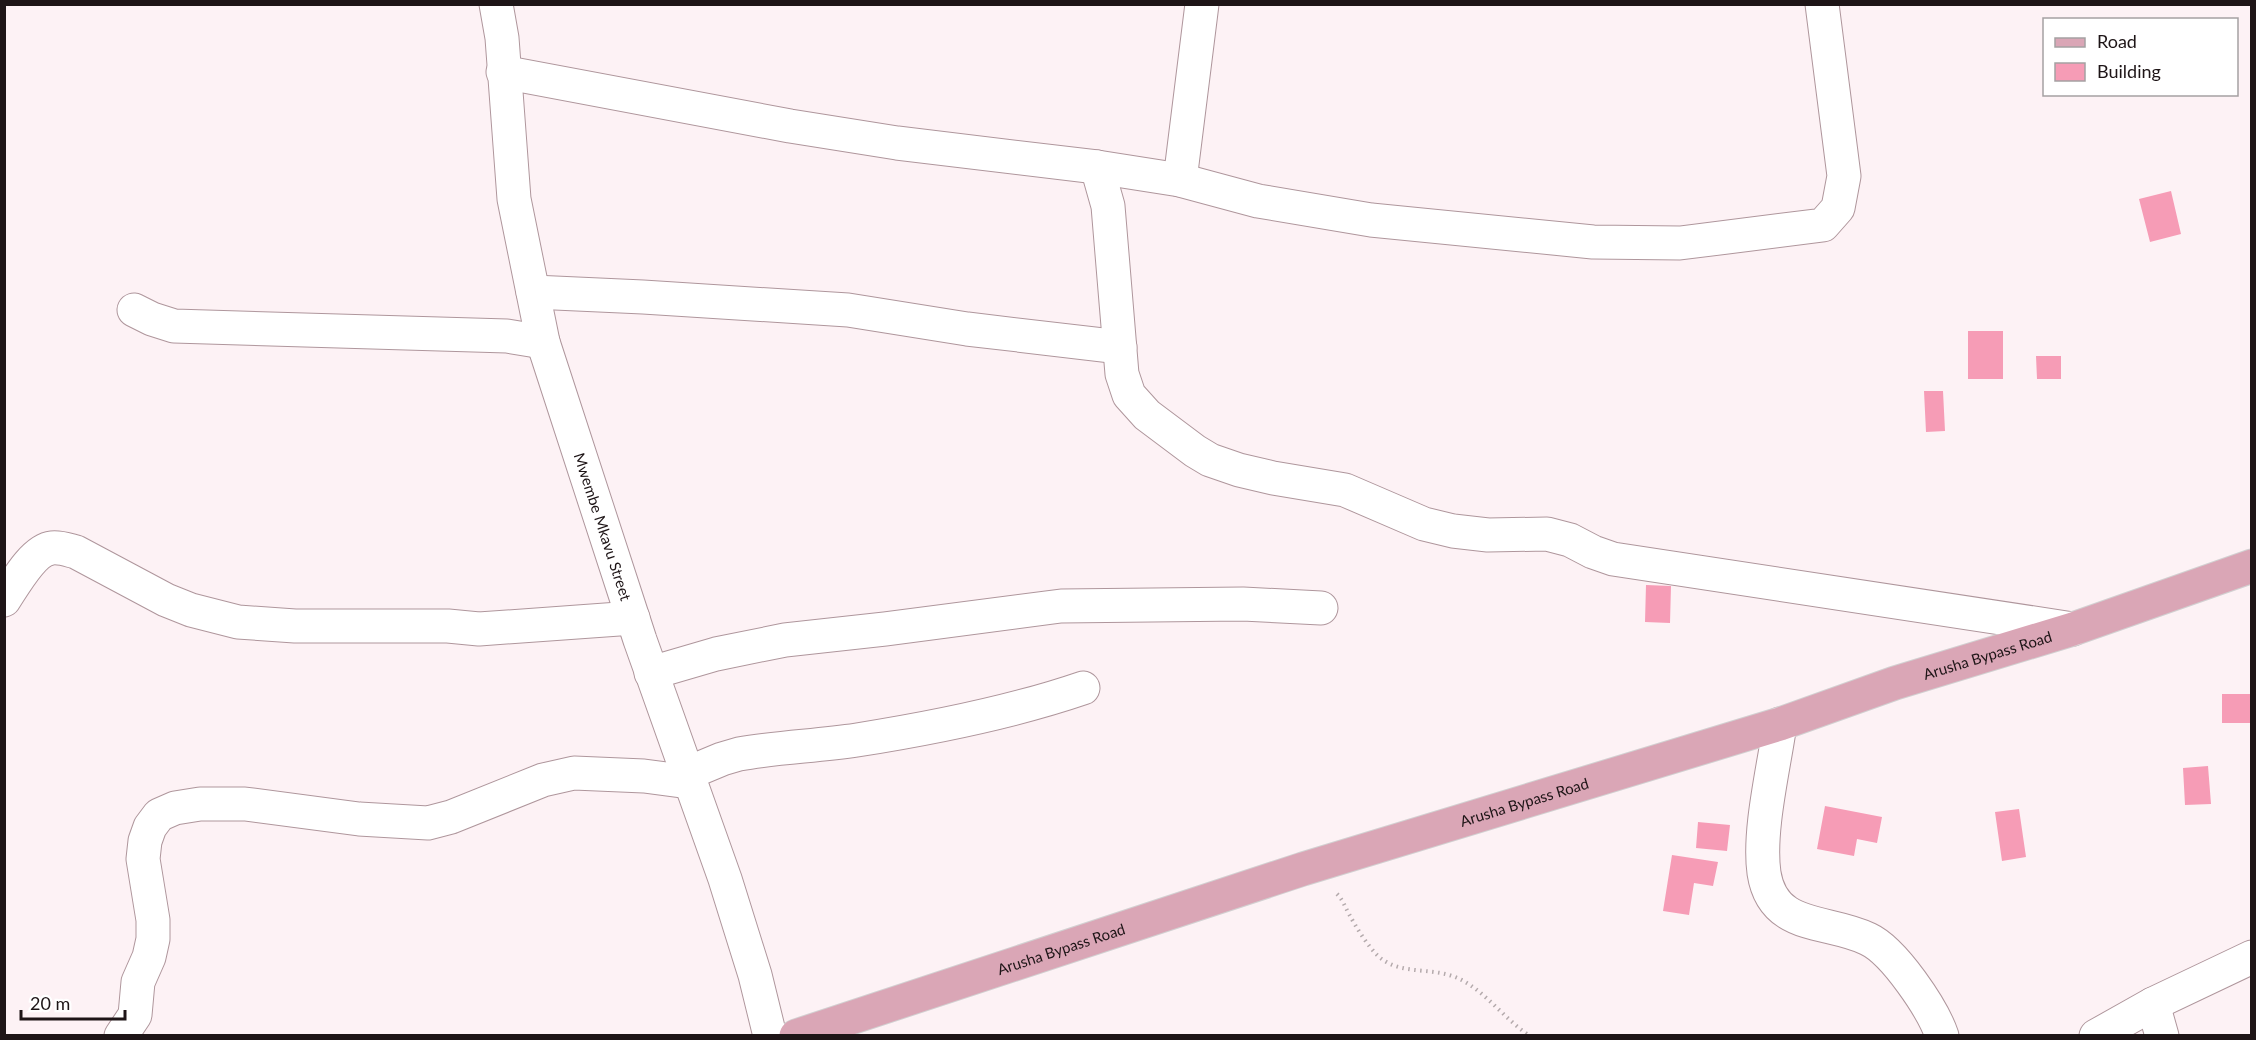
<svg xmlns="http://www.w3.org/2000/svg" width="2256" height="1040" font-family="Lato,sans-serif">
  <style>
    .building { fill: #f69cb6 }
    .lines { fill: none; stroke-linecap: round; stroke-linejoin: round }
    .minor-casing { stroke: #af969c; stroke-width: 35 }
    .primary-casing { stroke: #d2d0d1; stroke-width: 35 }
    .path { stroke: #b4aaac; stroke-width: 4; stroke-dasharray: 1.5 4.5; stroke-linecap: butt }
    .minor { stroke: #fff; stroke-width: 33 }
    .primary { stroke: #daa6b6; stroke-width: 33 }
    .labels { text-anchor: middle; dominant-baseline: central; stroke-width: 4.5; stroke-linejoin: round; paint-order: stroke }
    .street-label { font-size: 15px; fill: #1e1517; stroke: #fff }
  </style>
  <rect width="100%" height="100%" fill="#fdf2f5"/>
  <!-- building -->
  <path class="building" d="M2171,191l10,43 -31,8 -11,-43z
    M1968,331h35v48h-35z
    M2036,356h25v23h-24z
    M1924,391h19l2,40 -19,1z
    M1646,585l25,1 -1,37 -25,-1z
    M2222,694h30v29h-30z
    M2208,766l3,38 -26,1 -2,-37z
    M1825,806l57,11 -5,26 -20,-4 -3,17 -37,-7z
    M2019,809l7,48 -24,4 -7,-49z
    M1698,822l32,3 -3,26 -31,-3z
    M1672,855l46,7 -5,24 -19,-3 -5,32 -26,-4z"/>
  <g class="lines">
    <!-- minor casing -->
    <g class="minor-casing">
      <g id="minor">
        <path id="s1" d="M496,4l6,34 12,161 29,143 97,298 85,239 30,96 15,61"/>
        <path d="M503,72l287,54 107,17 200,24 83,13 78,21 113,19 222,22 87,1 143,-18 15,-17 6,-32 -22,-172"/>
        <path d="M1097,167l11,39 14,168 7,21 18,20 48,36 15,9 29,10 34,8 72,12 79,34 29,7 35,4 59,-1 23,6 23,12 20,7 460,70"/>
        <path d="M1180,180l22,-176"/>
        <path d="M533,292l110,5 205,13 119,19 153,18"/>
        <path d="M134,310l18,9 22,7 333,10 36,6"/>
        <path d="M4,600c10,-15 29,-50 48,-52 8,-1 16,2 24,4l90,48 25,10 47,12 57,4h153l31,3 154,-11"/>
        <path d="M651,673l65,-19 69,-14 100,-11 176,-23 182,-2 78,4"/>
        <path d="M1780,724c-6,43 -22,107 -16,149 9,58 63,46 104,66 26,12 65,70 74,97"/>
        <path d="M686,774l36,-15 17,-5c39,-7 79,-8 118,-14 76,-12 153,-27 226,-52"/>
        <path d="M2153,1004l9,32"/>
        <path d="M121,1036l14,-21 3,-33 11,-25 4,-18v-19l-10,-61 2,-18 5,-14 9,-12 16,-7 25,-4h45l114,15 69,4 23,-6 92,-37 31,-7 70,3 45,6"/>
        <path d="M2096,1036l57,-32 99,-47"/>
      </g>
    </g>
    <!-- primary casing -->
    <g class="primary-casing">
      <g id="primary">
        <path id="s2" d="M796,1036l507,-167 477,-145 115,-41 178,-54 179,-63"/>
      </g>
    </g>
    <!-- path -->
    <path class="path" d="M1337,894c6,6 8,13 12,20 7,13 18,31 29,42 20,18 47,12 71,19 32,9 53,43 81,61"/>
    <!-- minor -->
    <use href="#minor" class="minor"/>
    <!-- primary -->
    <use href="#primary" class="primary"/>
  </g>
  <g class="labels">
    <!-- street labels -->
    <g class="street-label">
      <text stroke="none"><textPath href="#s1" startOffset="536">Mwembe Mkavu Street</textPath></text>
      <text stroke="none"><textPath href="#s2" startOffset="1251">Arusha Bypass Road</textPath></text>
      <text stroke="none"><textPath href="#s2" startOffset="765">Arusha Bypass Road</textPath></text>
      <text stroke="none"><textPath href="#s2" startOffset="279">Arusha Bypass Road</textPath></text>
    </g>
  </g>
  <!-- border -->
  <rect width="2256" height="1040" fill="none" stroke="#1e1517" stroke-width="12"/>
  <!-- legend -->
  <rect x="2043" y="18" width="195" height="78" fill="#ffffff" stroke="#a5a1a2" stroke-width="1.5"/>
  <rect x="2055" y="38" width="30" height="9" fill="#daa6b6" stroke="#a5a1a2" stroke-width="1.5"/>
  <text x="2097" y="48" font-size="18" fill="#1e1517">Road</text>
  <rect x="2055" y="63" width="30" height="18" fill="#f69cb6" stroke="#a5a1a2" stroke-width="1.5"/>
  <text x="2097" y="78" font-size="18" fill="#1e1517">Building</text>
  <!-- scale -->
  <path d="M21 1010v9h104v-9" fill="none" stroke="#1e1517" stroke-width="3"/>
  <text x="30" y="1010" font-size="18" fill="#1e1517" stroke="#ffffff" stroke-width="4.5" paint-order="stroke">20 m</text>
</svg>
